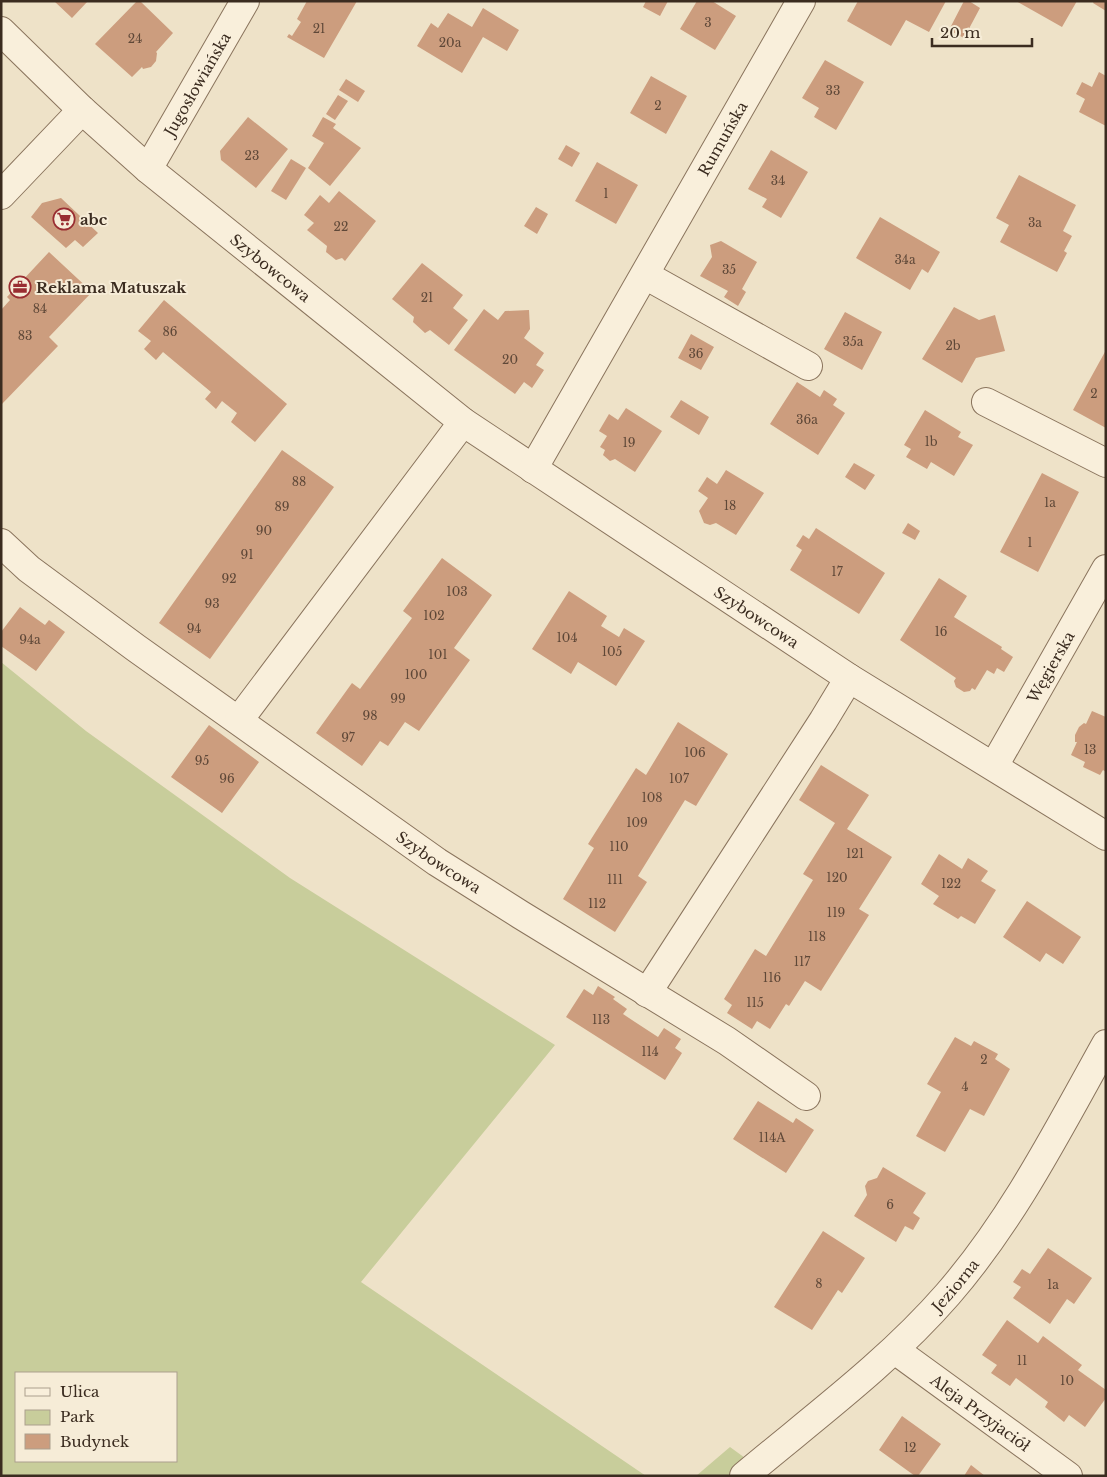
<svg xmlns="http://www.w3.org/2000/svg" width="1107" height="1477" font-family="'Libre Baskerville',serif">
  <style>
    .green { fill: #c8cd9b; fill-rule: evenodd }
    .building { fill: #cc9d7e }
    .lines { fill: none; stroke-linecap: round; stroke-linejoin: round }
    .street-casing { stroke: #8a745d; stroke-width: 30 }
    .street { stroke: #f9efdb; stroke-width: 28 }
    .labels { text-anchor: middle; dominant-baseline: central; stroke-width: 4; stroke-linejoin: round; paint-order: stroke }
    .number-label { font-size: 12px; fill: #5f4838 }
    .street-label { font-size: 15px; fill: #3b2c20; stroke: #f6ecd7 }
    .poi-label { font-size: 15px; font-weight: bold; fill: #3b2c20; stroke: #f6ecd7; text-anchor: start }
  </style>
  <rect width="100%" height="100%" fill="#eee2c8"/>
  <!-- green -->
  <path class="green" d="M1,662l85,69 204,147 265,167 -194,237 285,194h-645zM16,1373h160v88h-160z
    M730,1447l40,29h-74z"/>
  <!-- building -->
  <path class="building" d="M54,1h34l-16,17z
    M137,1h3l33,32 -17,19 1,1 -1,8 -5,6 -8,2 -1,-2 -10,10 -37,-33z
    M307,1h50l-33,57 -37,-21 2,-3 3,2 9,-14 -4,-3z
    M646,1h22l-8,15 -17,-9z
    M697,1h15l24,15 -21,34 -35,-21z
    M858,1h88l-17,31 -23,-12 -15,26 -44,-25z
    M964,1h5l11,7 -16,30 -15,-8z
    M1016,1h61l-15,26z
    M1094,1h12v10l-13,-8z
    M483,8l36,22 -12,21 -24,-14 -21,36 -45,-27 14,-23 7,5 10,-15 24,14z
    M825,60l39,22 -28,48 -22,-13 5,-9 -17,-10z
    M1099,72l7,4v50l-27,-14 6,-13 -9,-5 6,-12 10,5z
    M651,76l36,20 -21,38 -36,-21z
    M346,79l19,12 -7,11 -19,-12z
    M338,95l10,6 -13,19 -9,-6z
    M248,117l40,32 -32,39 -35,-28 -1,-9z
    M323,117l13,7 -3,4 28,20 -31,38 -22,-18 16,-25 -12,-7z
    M566,145l14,8 -8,14 -14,-8z
    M771,150l37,22 -27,46 -19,-11 5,-8 -19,-10z
    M291,159l15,9 -20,32 -15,-9z
    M597,162l41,23 -22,39 -41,-23z
    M1019,175l57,30 -13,26 9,5 -8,15 3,2 -10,19 -57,-30 9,-17 -13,-7z
    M339,191l37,30 -31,40 -3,-3 -6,2 -10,-8 1,-6 -20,-16 7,-7 -10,-8 16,-20 9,8z
    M61,198l37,35 -15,14 -8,-7 -9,8 -35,-31 11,-14z
    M536,207l12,7 -11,20 -13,-8z
    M880,217l60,35 -12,21 -6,-4 -12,21 -54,-32z
    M721,241l36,21 -15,27 4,3 -8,14 -14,-9 4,-6 -28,-15 12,-19 -2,-12z
    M49,252l43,40 -43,45 9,9 -57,59v-95l9,-10 -3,-3z
    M422,263l41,32 -10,13 15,12 -19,25 -19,-15 -5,3 -12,-11 1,-5 -22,-18z
    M164,300l123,104 -32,38 -24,-20 6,-9 -15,-12 -6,8 -11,-10 6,-7 -48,-40 -7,8 -12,-11 7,-8 -13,-10z
    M954,307l25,13 16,-5 10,36 -29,7 -14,25 -40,-24z
    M484,309l14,11 7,-9 24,-1 1,19 -6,9 20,15 -8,12 8,5 -12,18 -8,-6 -9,12 -61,-44z
    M845,312l37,20 -20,38 -38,-21z
    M691,334l23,13 -13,23 -23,-12z
    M1106,350v78l-33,-18z
    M797,382l23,15 4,-7 13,9 -4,6 12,8 -27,42 -48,-31z
    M681,400l28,17 -10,18 -29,-18z
    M626,408l36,23 -27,41 -20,-13 -5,2 -7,-6 2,-5 -5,-3 7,-11 -8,-5 10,-17 9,6z
    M925,410l36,22 -3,5 15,8 -19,31 -23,-14 -4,7 -21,-12 5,-8 -7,-4z
    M282,450l52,37 -124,172 -51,-36z
    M854,463l21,12 -10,15 -20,-13z
    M726,470l38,23 -28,42 -20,-12 -6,2 -6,-2 -5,-12 9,-13 -10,-7 9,-14 10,7z
    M1042,473l37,19 -41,80 -38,-20z
    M908,523l12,8 -5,9 -13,-7z
    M816,528l69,45 -26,41 -69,-44 12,-20 -6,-4 7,-11 6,4z
    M442,558l50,37 -38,53 16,12 -51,71 -14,-9 -17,24 -8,-5 -18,25 -46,-33 36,-50 8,6 52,-71 -9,-7z
    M939,578l28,18 -13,21 48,30 -1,2 12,8 -9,15 -7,-4 -3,6 -7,-4 -12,20 -3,-2 -2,3 -6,1 -8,-5 -2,-6 2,-3 -56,-38z
    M569,591l38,25 -6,10 18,11 5,-9 21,13 -29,45 -38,-24 -7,12 -39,-25z
    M20,607l25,18 4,-5 16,12 -29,39 -35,-25v-14z
    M1092,711l14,6v55l-3,-2 -3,5 -17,-8 2,-5 -14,-7 6,-13h-2v-7l4,-8 5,-4 2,1z
    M678,722l50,32 -32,52 -11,-6 -47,76 9,6 -32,50 -52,-33 31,-51 -6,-4 48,-76 10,7z
    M209,725l50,37 -37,51 -51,-36z
    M821,765l48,30 -22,34 45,28 -33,52 10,6 -48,76 -16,-10 -16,25 -3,-2 -16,25 -13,-8 -5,8 -25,-16 5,-8 -8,-6 31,-50 11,7 47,-76 -10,-6 32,-51 -36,-23z
    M939,854l23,15 6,-11 20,13 -7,10 15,9 -21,34 -14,-8 -3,3 -25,-15 6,-8 -18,-12z
    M1027,901l54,36 -18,27 -17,-11 -6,9 -37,-25z
    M598,986l17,11 -2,2 14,10 -4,5 12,8 23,15 6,-9 17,11 -6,9 7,5 -17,27 -99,-63 18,-28 9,6z
    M955,1037l16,9 3,-5 24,13 -3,5 15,10 -26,47 -14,-7 -25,43 -29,-16 25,-44 -14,-8z
    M758,1101l35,22 3,-5 18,12 -28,43 -53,-34z
    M883,1167l43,26 -13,20 7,5 -7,12 -8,-4 -9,16 -42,-26 13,-21 -2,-9 3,-5 9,-3z
    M823,1231l42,27 -23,35 -4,-3 -26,40 -38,-23z
    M1048,1248l44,30 -18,26 -7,-5 -17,25 -37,-26 8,-11 -8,-5 9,-13 8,5z
    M1007,1320l31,23 5,-7 39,29 -4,5 28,20v8l-21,29 -16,-12 -5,7 -19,-15 3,-5 -32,-24 -6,8 -19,-13 6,-8 -15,-10z
    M902,1416l39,28 -23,32h-3l-36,-26z
    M971,1465l14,11h-21z"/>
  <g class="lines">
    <!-- street casing -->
    <g class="street-casing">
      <g id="street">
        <path id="s1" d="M1,31l81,79 66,59 315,253 386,256 257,158"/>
        <path id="s2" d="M148,169l97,-168"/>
        <path d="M1,195l81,-85"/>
        <path d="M645,275l163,91"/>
        <path d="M986,402l120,61"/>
        <path id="s3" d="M533,469l268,-468"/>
        <path id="s4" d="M1,543l28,26 107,79 301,214 84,53 206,126 79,55"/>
        <path d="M239,720l224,-298"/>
        <path id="s5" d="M994,766l112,-197"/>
        <path d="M647,993l176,-272 26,-43"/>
        <path id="s6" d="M895,1350l173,126"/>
        <path id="s7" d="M744,1476c69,-58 144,-113 204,-182 65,-75 110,-164 158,-250"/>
      </g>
    </g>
    <!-- street -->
    <use href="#street" class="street"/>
  </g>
  <!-- icons -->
  <defs>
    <g id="supermarket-ring" transform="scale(1.125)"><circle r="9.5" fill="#f6ecd7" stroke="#992d31" stroke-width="1.5"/><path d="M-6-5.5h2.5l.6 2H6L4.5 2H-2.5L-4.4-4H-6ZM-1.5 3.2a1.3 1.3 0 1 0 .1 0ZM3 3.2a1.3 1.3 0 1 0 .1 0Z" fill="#992d31"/></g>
    <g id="office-ring" transform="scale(1.125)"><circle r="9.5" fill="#f6ecd7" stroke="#992d31" stroke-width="1.5"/><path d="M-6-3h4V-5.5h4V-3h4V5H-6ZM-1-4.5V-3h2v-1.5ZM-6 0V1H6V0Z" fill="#992d31"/></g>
  </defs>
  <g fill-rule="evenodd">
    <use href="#supermarket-ring" x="64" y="219"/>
    <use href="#office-ring" x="20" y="287"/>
  </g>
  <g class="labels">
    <!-- number labels -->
    <g class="number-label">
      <text x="708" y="22">3</text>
      <text x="319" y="28">21</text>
      <text x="135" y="38">24</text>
      <text x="450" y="42">20a</text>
      <text x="833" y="90">33</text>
      <text x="658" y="105">2</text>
      <text x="252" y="155">23</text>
      <text x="778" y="180">34</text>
      <text x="606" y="193">1</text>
      <text x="1035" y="222">3a</text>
      <text x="341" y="226">22</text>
      <text x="905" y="259">34a</text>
      <text x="729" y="269">35</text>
      <text x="427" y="297">21</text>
      <text x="40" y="308">84</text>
      <text x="170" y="331">86</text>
      <text x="25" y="335">83</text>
      <text x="853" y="341">35a</text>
      <text x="953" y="345">2b</text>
      <text x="696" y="353">36</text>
      <text x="510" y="359">20</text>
      <text x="1094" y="393">2</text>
      <text x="807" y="419">36a</text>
      <text x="931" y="441">1b</text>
      <text x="629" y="442">19</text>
      <text x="299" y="481">88</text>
      <text x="1050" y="502">1a</text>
      <text x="730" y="505">18</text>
      <text x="282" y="506">89</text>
      <text x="264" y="530">90</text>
      <text x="1030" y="542">1</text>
      <text x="247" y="554">91</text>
      <text x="837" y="571">17</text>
      <text x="229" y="578">92</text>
      <text x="457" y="591">103</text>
      <text x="212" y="603">93</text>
      <text x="434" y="615">102</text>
      <text x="194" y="628">94</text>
      <text x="941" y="631">16</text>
      <text x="567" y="637">104</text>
      <text x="30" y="639">94a</text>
      <text x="612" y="651">105</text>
      <text x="438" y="654">101</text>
      <text x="416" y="674">100</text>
      <text x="398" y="698">99</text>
      <text x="370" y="715">98</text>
      <text x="348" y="737">97</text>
      <text x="1090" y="749">13</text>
      <text x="695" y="752">106</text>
      <text x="202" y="760">95</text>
      <text x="227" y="778">96</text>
      <text x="679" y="778">107</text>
      <text x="652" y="797">108</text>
      <text x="637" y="822">109</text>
      <text x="619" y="846">110</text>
      <text x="855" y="853">121</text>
      <text x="837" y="877">120</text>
      <text x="615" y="879">111</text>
      <text x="951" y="883">122</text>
      <text x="597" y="903">112</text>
      <text x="836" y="912">119</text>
      <text x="817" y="936">118</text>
      <text x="802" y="961">117</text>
      <text x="772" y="977">116</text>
      <text x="755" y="1002">115</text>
      <text x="601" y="1019">113</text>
      <text x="650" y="1051">114</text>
      <text x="984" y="1059">2</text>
      <text x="965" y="1086">4</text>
      <text x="772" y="1137">114A</text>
      <text x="890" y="1204">6</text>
      <text x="819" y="1283">8</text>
      <text x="1053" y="1284">1a</text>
      <text x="1022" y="1360">11</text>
      <text x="1067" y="1380">10</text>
      <text x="910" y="1447">12</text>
    </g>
    <!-- street labels -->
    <g class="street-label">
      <text stroke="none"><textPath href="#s2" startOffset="98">Jugosłowiańska</textPath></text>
      <text stroke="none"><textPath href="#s3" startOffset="381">Rumuńska</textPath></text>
      <text stroke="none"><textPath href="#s1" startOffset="359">Szybowcowa</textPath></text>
      <text stroke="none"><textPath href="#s1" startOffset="958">Szybowcowa</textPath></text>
      <text stroke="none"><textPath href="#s5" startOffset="114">Węgierska</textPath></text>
      <text stroke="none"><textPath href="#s4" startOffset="542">Szybowcowa</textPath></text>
      <text stroke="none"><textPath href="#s7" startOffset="285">Jeziorna</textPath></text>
      <text stroke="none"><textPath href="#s6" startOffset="106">Aleja Przyjaciół</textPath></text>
    </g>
    <!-- poi labels -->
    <g class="poi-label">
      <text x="80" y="219">abc</text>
      <text x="36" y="287">Reklama Matuszak</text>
    </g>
  </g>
  <!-- border -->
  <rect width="1107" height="1477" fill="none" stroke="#3b2c20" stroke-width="5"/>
  <!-- legend -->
  <rect x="15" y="1372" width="162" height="90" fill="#f6ecd7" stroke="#ab9f8e"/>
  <rect x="25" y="1388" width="25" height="8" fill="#f9efdb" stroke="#ab9f8e"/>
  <text x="60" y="1397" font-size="15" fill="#3b2c20">Ulica</text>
  <rect x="25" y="1410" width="25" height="15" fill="#c8cd9b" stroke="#ab9f8e"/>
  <text x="60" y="1422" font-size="15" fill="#3b2c20">Park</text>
  <rect x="25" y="1434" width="25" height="15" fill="#cc9d7e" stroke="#ab9f8e"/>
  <text x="60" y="1447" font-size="15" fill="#3b2c20">Budynek</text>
  <!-- scale -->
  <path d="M932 38v8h100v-8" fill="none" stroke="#3b2c20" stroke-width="2.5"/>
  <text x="940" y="38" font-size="15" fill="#3b2c20" stroke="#f6ecd7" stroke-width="4" paint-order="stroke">20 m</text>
</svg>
